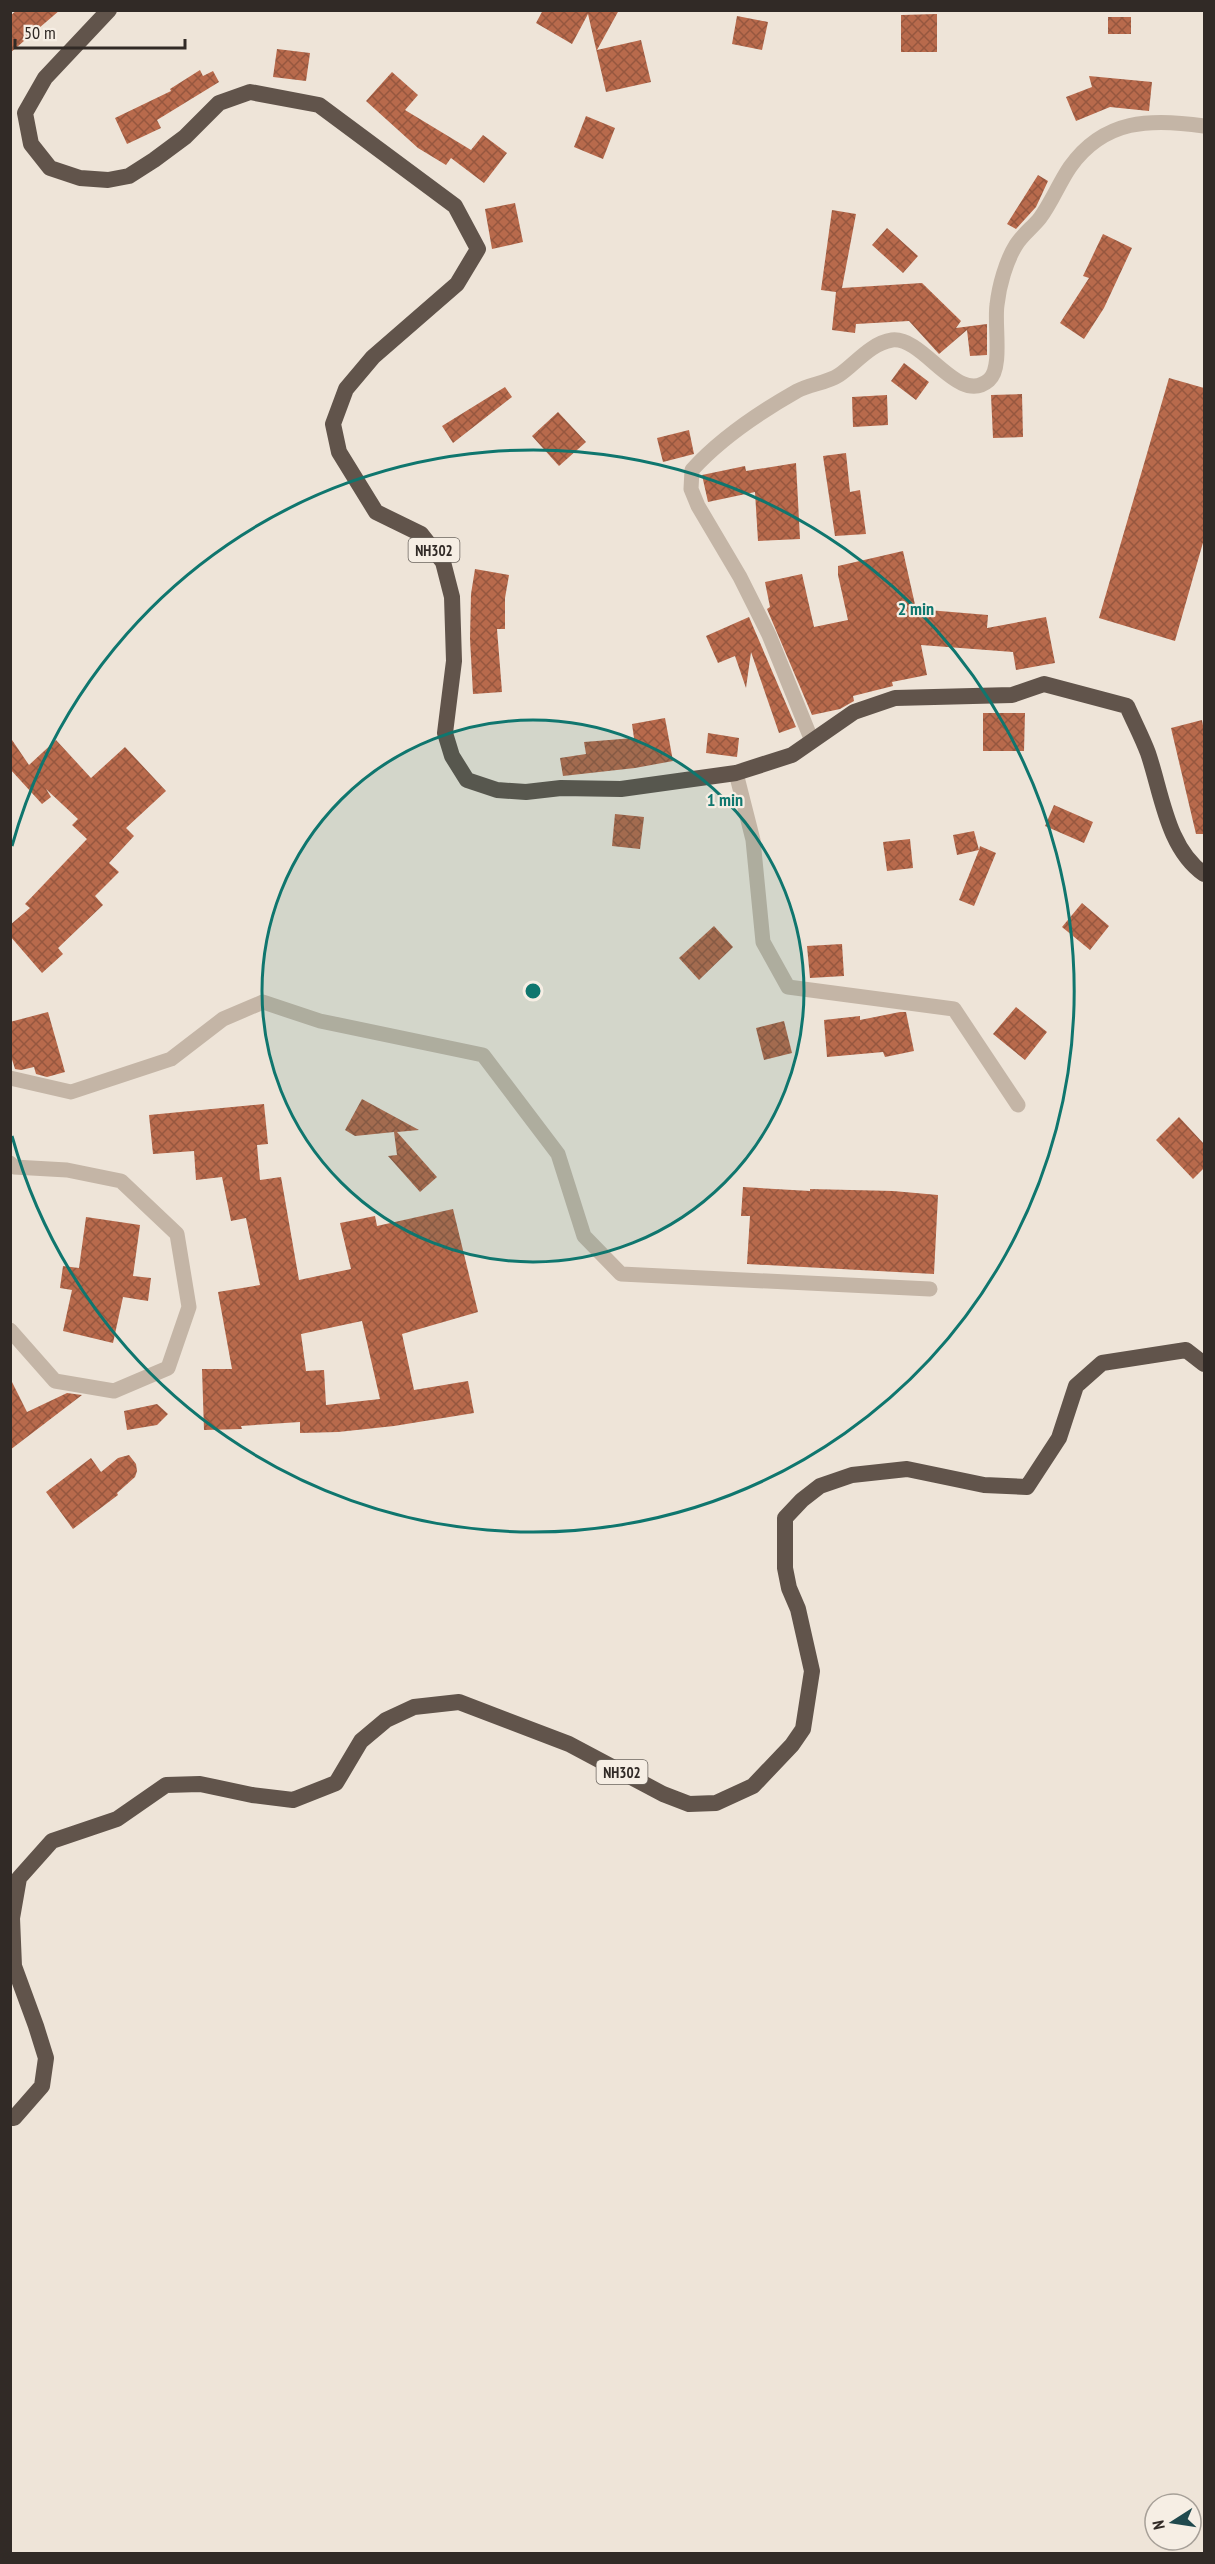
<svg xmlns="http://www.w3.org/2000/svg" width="1215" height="2564" font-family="'PT Sans Narrow',sans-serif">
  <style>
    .building { fill: url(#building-cross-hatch); fill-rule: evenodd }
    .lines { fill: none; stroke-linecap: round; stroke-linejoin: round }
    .minor { stroke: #c4b5a6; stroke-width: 15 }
    .tertiary { stroke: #c4b5a6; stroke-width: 15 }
    .trunk { stroke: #61544b; stroke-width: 16 }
    .ring { fill: none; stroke: #0f766e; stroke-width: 3 }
    .labels { text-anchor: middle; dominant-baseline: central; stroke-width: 4.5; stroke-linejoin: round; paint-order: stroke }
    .shield { fill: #f6eee4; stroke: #6c655f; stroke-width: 1.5 }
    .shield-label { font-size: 15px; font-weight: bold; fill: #312a26 }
    .centre { fill: #0f766e; stroke: #f6eee4; stroke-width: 3 }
    .ring-label { font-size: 18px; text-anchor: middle; font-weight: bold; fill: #0f766e; stroke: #f6eee4; stroke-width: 4.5; stroke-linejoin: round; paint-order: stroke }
  </style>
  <defs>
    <pattern id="building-cross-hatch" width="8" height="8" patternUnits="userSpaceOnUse" patternTransform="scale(1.5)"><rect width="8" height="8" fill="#b86a4c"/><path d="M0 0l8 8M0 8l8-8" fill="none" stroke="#96573f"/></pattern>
  </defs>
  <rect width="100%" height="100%" fill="#eee4d8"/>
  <!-- building -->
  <path class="building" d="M17,10h43l-50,43v-37z
    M543,10h76l-22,40 44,-10 10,42 -45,10 -18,-78 -16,30 -36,-21z
    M937,14v38h-36v-37z
    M737,16l31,6 -6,28 -30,-6z
    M1108,17h23v17h-23z
    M277,49l33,4 -4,28 -33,-4z
    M200,70l3,6 10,-5 6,11 -62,38 4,8 -34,16 -12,-26 56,-27 -1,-2z
    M392,72l26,23 -13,15 66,40 12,-15 24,18 -23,30 -33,-25 -5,7 -28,-17 -52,-47z
    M1089,76l63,6 -3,29 -39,-4 -34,14 -10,-24 26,-10z
    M586,116l29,12 -12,31 -29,-12z
    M1038,175l10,6 -12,26 -20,22 -9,-5z
    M515,203l8,39 -31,7 -7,-40z
    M832,210l24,4 -14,74 80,-5 39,38 -5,7 31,-4v31l-17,1 -3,-26 -28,24 -30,-33 -53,3 -1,9 -23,-3 4,-38 -15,-2z
    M887,228l31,28 -15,17 -31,-28z
    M1103,234l29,14 -28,60 -20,31 -24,-16 29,-45 -6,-2z
    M904,363l25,19 -13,18 -25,-19z
    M1169,378l35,10v151l-29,102 -76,-23z
    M505,387l7,10 -59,46 -11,-17z
    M1022,394l1,43 -30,1 -2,-43z
    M887,395l1,30 -35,2 -1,-30z
    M558,412l28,30 -27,24 -27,-30z
    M689,430l5,24 -31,8 -6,-24z
    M846,453l4,39 10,-2 6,44 -31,2 -12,-80z
    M796,463l4,76 -42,2 -3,-49 -47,10 -6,-27 43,-9 1,5z
    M903,551l13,58 72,6 -1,13 59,-11 9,46 -39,7 -3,-18 -92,-7 6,30 -35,7 1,4 -40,10 1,5 -14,8 -28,6 -45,-106 3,-2 -5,-25 37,-8 12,53 34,-7 -10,-45v-9z
    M475,569l34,6 -4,23v31h-8l5,63 -29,2 -3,-55 1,-45z
    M749,617l47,110 -17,6 -28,-81 -5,36 -11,-32 -17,7 -12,-27z
    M983,713h42l-1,38h-41z
    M665,718l8,43 -38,7 -72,8 -3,-18 26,-4 -2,-12 50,-4 -2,-14z
    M1202,720l2,11v103h-8l-25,-106z
    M708,733l31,5 -2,19 -31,-4z
    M10,737l19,28 27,-25 35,38 34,-31 41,44 -40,37 8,8 -25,27 10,9 -24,24 8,9 -45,43 5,6 -21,19 -32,-37v-11l20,-17 -5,-4 62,-65 -15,-14 6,-6 -32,-30 5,8 -9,7 -32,-35z
    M1054,805l39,17 -9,21 -39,-17z
    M615,814l29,3 -4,32 -28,-3z
    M974,831l5,19 1,-4 16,7 -22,53 -15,-6 20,-50 -22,5 -4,-20z
    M910,839l3,29 -26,3 -4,-29z
    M1082,903l27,23 -19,24 -28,-23z
    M714,926l19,21 -34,33 -20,-22z
    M842,944l2,32 -34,2 -3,-32z
    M1016,1007l31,25 -22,28 -32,-26z
    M48,1012l17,60 -18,5 -11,-3 -2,-7 -13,3 -6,-1 -5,-16v-31z
    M900,1012h6l8,39 -29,6 -2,-5 -56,5 -3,-37 36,-4v4z
    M784,1021l8,32 -28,7 -8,-32z
    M362,1099l57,31 -22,2 40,45 -17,15 -32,-36 9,-1 -3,-23 -39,4 -10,-6z
    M264,1104l4,40 -11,1 3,35 21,-3 18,103 52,-11 -11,-46 35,-7 2,10 76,-17 25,103 -76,22 12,56 54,-9 6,32 -80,13 -56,6 -38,1v-11l-59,4 1,3 -38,1 -2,-61h30l-14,-77 42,-7 -14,-67 -15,3 -9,-44 -26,3 -2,-29 -41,3 -4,-39zM362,1321l18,78 -54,6 -2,-35 -18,1 -5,-37z
    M1179,1117l25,27v24l-11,11 -37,-39z
    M743,1187l67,4v-2l83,2 45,4 -4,79 -187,-10 3,-48h-9z
    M86,1217l54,8 -7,51 18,2 -3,23 -25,-4 -10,46 -50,-12 9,-41 -12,-2 3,-22 16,2z
    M10,1378l17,34 40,-19 15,2 -72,55z
    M157,1404l11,10 -11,11 -30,5 -3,-19z
    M129,1455l7,9 1,7 -2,6 -18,16 1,2 -45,34 -27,-37 45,-34 10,14 17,-14z"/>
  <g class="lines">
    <!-- minor -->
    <path class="minor" d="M736,773l17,67 10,102 25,45 166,22 64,96
      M10,1078l61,14 100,-33 52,-40 40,-17 57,19 163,34 75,99 26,82 37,38 309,15
      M10,1163l4,4 53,3 54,11 56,53 12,73 -21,61 -54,23 -59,-10 -45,-51"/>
    <!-- tertiary -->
    <path class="tertiary" d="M812,741l-43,-106 -29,-58 -42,-71 -7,-17 1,-19c28,-31 68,-58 105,-79 13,-7 30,-8 42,-16 16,-11 32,-32 53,-35 32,-4 66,67 97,40 14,-12 5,-56 8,-75 2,-19 9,-44 19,-60 6,-10 17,-18 24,-27 12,-16 19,-35 30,-51 34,-48 81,-49 134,-41"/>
    <!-- trunk -->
    <path class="trunk" d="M109,10l-64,68 -20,35 6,31 19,24 30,10 28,2 21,-4 25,-16 31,-23 34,-34 31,-11 69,13 136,101 23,43 -21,35 -84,73 -27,32 -13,35 6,28 37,60 45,22 22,28 9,35 2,64 -9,72 7,23 15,24 30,10 29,2 35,-4 60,1 115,-16 56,-18 62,-43 41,-14 117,-3 32,-11 83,22c7,16 15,31 21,47 14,41 19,95 56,121
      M10,2118h4l28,-32 4,-28 -10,-32 -22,-60 -2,-48 7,-40 33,-37 65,-22 49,-34 34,-1 52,11 41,5 43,-17 25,-42 25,-21 28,-13 45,-5 110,42 94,50 26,10 27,-1 37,-17 39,-41 11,-16 9,-58 -14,-62 -9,-21 -4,-20v-50l17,-18 18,-14 32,-11 55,-6 77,16 43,2 32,-49 17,-52 26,-23 84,-13 18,14"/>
  </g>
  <!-- distance rings -->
  <circle cx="533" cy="991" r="271" fill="#0f766e" fill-opacity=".12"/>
  <g class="ring">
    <circle cx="533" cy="991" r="271"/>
    <path d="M12 846A541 541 0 1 1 12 1136"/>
  </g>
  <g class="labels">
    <!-- shield labels -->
    <g class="shield">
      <rect x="408.5" y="538" width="51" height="24" rx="4.5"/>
      <rect x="596.5" y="1760" width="51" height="24" rx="4.5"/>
    </g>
    <g class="shield-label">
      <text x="434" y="550">NH302</text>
      <text x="622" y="1772">NH302</text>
    </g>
  </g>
  <circle cx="533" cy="991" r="9" class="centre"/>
  <g class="ring-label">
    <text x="916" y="615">2 min</text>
    <text x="725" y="806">1 min</text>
  </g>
  <!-- border -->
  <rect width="1215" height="2564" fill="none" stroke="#312a26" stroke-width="24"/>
  <!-- north arrow -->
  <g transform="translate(1173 2522) rotate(258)"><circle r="28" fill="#f6eee4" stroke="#a7a098" stroke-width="1.5"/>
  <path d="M0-4.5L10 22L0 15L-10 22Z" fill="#20494d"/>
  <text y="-9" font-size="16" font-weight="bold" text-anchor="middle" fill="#312a26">N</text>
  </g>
  <!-- scale -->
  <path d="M15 39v9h170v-9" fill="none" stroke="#312a26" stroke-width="3"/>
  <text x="24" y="39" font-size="18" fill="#312a26" stroke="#f6eee4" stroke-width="4.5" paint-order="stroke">50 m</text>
</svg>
